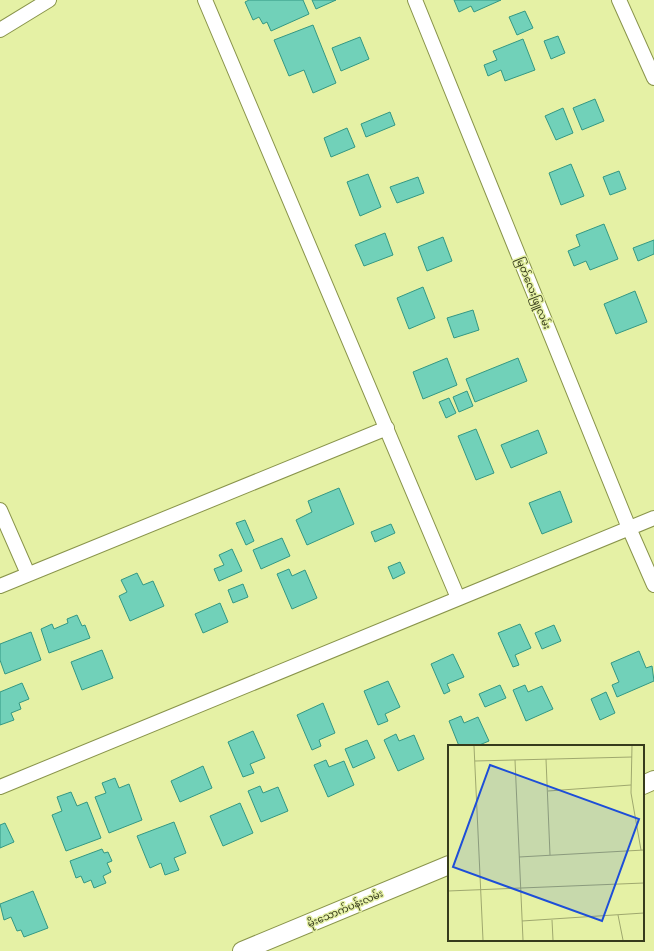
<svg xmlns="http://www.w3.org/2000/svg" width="654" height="951" font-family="Inter,'Noto Sans Myanmar',sans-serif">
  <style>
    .building { fill: #71d1b9; stroke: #339883 }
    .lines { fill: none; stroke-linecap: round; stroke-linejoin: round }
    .minor-casing { stroke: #89944b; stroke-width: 16 }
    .tertiary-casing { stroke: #89944b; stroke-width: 20 }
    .minor { stroke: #fff; stroke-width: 14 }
    .tertiary { stroke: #fff; stroke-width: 18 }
    .labels { text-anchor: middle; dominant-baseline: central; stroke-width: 3; stroke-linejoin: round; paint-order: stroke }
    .street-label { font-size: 10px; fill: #363b1c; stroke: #e5f1a5 }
    .inset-road { fill: none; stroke: #9fa86e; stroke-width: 1 }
    .view { fill: #1d4ed8; fill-opacity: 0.15; stroke: #1d4ed8; stroke-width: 2 }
    .inset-edge { fill: none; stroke: #363b1c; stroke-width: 2 }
  </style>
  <rect width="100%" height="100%" fill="#e5f1a5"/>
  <!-- building -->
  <path class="building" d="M249,0h54l6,14 -38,17 -4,-9 -4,2 -4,-7 -6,3 -8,-18z
    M312,0h24l-20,9z
    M454,0h47l-27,12 -3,-6 -12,6z
    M525,11l8,17 -16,7 -8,-18z
    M313,25l23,58 -23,10 -9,-23 -15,6 -15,-36z
    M558,36l7,17 -14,6 -7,-18z
    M360,37l9,22 -28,12 -9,-23z
    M523,39l12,31 -30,11 -4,-11 -13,6 -4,-11 13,-5 -4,-9z
    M595,99l9,22 -22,9 -9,-22z
    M563,108l10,25 -17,7 -11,-24z
    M390,112l5,13 -29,12 -5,-13z
    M347,128l8,19 -24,10 -7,-19z
    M571,164l13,32 -23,9 -12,-32z
    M619,171l7,18 -16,6 -7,-18z
    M368,174l13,33 -21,9 -13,-34z
    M418,177l6,16 -27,10 -7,-16z
    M604,224l14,35 -28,11 -4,-9 -12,5 -6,-15 12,-5 -4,-11z
    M385,233l8,22 -29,11 -9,-21z
    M443,237l9,24 -25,10 -9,-24z
    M654,240v14l-16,7 -5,-13z
    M423,287l12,31 -26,11 -12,-31z
    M635,291l12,31 -31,12 -12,-30z
    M473,310l6,20 -25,8 -7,-20z
    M447,358l10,27 -34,14 -10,-27z
    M518,358l9,23 -52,21 -9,-23z
    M467,391l6,15 -14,6 -6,-15z
    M449,398l7,15 -10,5 -7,-16z
    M476,429l18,44 -18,7 -18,-44z
    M538,430l9,23 -36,15 -10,-23z
    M339,488l15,36 -47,21 -11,-25 16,-8 -4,-11z
    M560,491l12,31 -30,12 -13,-31z
    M245,520l9,21 -8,4 -10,-22z
    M391,524l4,9 -20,9 -4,-10z
    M282,538l8,18 -29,13 -8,-19z
    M232,549l10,22 -23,10 -5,-12 10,-4 -5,-10z
    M400,562l5,11 -12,6 -5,-12z
    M289,569l3,7 13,-6 12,28 -25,11 -15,-35z
    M137,573l6,12 10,-4 11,25 -34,15 -11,-25 8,-4 -6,-12z
    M243,584l5,13 -15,6 -5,-13z
    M220,603l8,19 -25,11 -8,-19z
    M77,615l5,11 3,-1 5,13 -41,15 -8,-24 11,-5 2,5 14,-6 -1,-4z
    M520,624l11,24 -16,7 4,10 -6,2 -15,-34z
    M554,625l7,16 -19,8 -7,-16z
    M31,632l10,28 -36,14 -5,-14v-16z
    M102,650l11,28 -31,12 -11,-28z
    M639,651l7,17 6,-2 2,15 -37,16 -5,-12 7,-3 -8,-19z
    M453,654l11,23 -17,7 3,7 -6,3 -13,-30z
    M388,681l12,26 -15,7 3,7 -10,4 -14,-34z
    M22,683l7,16 -10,4 2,6 -10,4 3,7 -14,5v-33z
    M500,685l6,13 -21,9 -6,-13z
    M525,685l3,7 14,-6 11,23 -27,12 -13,-31z
    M606,692l9,21 -15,7 -9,-21z
    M323,703l12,30 -16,7 2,6 -9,4 -15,-35z
    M461,716l3,7 14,-6 11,24 -12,5h-18l-10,-25z
    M253,731l12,27 -15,6 4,9 -11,4 -15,-35z
    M396,734l3,7 15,-6 10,24 -26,12 -14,-31z
    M367,740l8,18 -22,10 -8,-19z
    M326,760l3,7 15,-6 10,24 -26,12 -14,-32z
    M203,766l9,22 -32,14 -9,-21z
    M115,778l4,10 10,-4 13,36 -33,13 -14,-36 11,-4 -4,-10z
    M260,786l3,7 15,-6 10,24 -27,11 -13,-31z
    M71,792l6,14 10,-4 14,36 -35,13 -14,-36 10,-4 -5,-14z
    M240,803l13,30 -30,13 -13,-30z
    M174,822l12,31 -12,5 5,12 -14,5 -4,-12 -11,5 -13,-32z
    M5,823l9,19 -14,6v-23z
    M102,849l2,4 4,-1 4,9 -5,2 4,9 -8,4 3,7 -12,5 -3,-8 -7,3 -3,-7 -5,2 -6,-17z
    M33,891l15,37 -24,9 -3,-7 -4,1 -6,-14 -7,3 -4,-16z"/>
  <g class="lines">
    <!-- minor casing -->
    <g class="minor-casing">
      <path id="minor" d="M205,0l253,598
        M415,0l214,528 25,57
        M619,0l35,78
        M0,30l49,-30
        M0,510l28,64
        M0,586l387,-158
        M0,787l654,-269"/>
    </g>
    <!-- tertiary casing -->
    <g class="tertiary-casing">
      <path id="tertiary" d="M643,785l11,-5
        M242,951l207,-86"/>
    </g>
    <!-- minor -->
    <use href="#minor" class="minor"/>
    <!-- tertiary -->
    <use href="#tertiary" class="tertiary"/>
  </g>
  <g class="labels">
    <!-- street labels -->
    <g class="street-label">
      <text transform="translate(534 293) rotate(68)">မြတ်လေးဖြူလမ်း</text>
      <text transform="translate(345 908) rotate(-23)">မိုးသောက်ပန်းလမ်း</text>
    </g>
  </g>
  <!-- overview -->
  <g transform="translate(448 745)">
    <rect width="196" height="196" fill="#e5f1a5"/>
    <path class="inset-road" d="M26,1l9,194M184,1l-1,47 10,57M98,14l4,96M67,15l8,180M27,16l157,-4M100,46l83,-6M71,112l125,-7M0,146l196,-8M170,170l5,25M104,175l1,20M74,176l122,-8"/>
    <path class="view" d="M42,20l149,54 -37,102 -149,-54z"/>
    <rect width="196" height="196" class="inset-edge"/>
  </g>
</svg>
